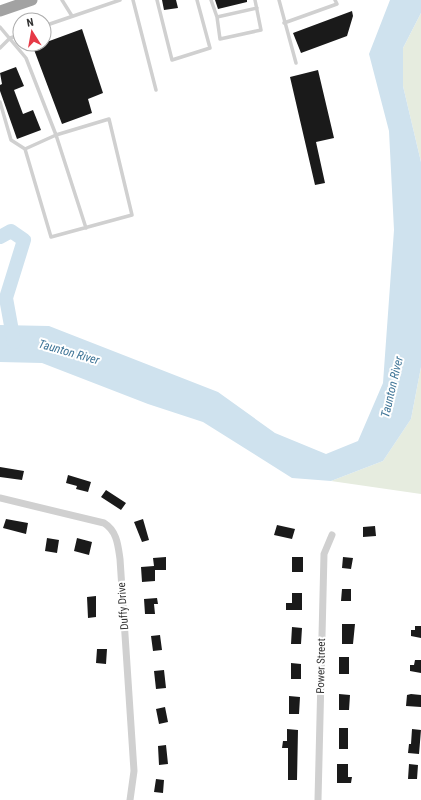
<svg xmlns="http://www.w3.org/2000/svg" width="421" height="800" font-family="'Roboto Condensed',sans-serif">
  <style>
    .green { fill: #e6ecdf }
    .water { fill: #cfe2ee }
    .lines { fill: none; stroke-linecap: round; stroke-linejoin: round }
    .river { stroke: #cfe2ee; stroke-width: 14 }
    .building { fill: #1a1a1a }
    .service { stroke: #d0d0d0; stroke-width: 3.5 }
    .minor { stroke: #d0d0d0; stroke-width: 7 }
    .trunk { stroke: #a2a2a2; stroke-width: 11 }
    .labels { text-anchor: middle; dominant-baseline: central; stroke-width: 4; stroke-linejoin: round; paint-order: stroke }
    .street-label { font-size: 11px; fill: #333; stroke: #fff }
    .water-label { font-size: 12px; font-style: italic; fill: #3f7597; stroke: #fff }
  </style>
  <rect width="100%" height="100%" fill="#fff"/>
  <!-- green -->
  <path class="green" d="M421,13v149l-18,-76v-38z
    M421,367v127l-90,-13 52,-20 28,-42z"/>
  <!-- water -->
  <path class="water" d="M390,0h31v13l-18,35v38l18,76v205l-10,52 -28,42 -52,20 -39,-3 -89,-56 -55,-18 -106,-41 -42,-1v-37l49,1 169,66 57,41 51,21 32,-13 25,-58 11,-153 -5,-99 -20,-77z"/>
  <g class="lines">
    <!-- river -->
    <path class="river" d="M0,237l11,-6 13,9 -18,58 8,44"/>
  </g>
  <!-- building -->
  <path class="building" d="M162,0h14l2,8 -14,2z
    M215,0h32v2l-29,7z
    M352,11l1,5 -6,20 -46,17 -8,-20z
    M82,29l21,64 -15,6 4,14 -30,11 -29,-77z
    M16,67l8,19 -10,4 9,24 10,-4 8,20 -24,9 -17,-48v-6l2,-1 -2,-11z
    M318,70l16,68 -18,4 9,41 -10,2 -25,-108z
    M0,467l24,4 -2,9 -22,-3z
    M68,475l23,7 -3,10 -12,-3 1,-3 -11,-3z
    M106,490l20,13 -5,7 -20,-13z
    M6,519l22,4 -2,11 -23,-6z
    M143,519l6,21 -7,2 -8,-20z
    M277,525l18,4 -3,10 -18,-4z
    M375,526l1,10 -13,1v-10z
    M47,538l12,2 -2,13 -12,-2z
    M77,538l15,4 -3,13 -15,-4z
    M166,557v13h-11v11l-13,1 -1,-15 13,-1 -1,-8z
    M292,557h11v15h-11z
    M343,557l10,1 -2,11 -9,-1z
    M342,589h9v12h-10z
    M292,593h10v17h-16v-7h6z
    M96,596v21l-8,1 -1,-21z
    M157,598l1,6h-4l1,10h-10l-1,-15z
    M342,624h13l-2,20h-11z
    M415,626h6v12l-10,-2v-6h4z
    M292,627l10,1 -1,16h-10z
    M160,635l2,15 -9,1 -2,-15z
    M97,649h10l-1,15 -10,-1z
    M339,657h10v17h-10z
    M415,660h6v13l-11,-2v-6h4z
    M291,663l10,1v15h-10z
    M164,670l2,18 -10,1 -2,-18z
    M339,694l11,1 -1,15h-10z
    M411,694l10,1v12l-15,-1 1,-11z
    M289,696l11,1 -1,17h-10z
    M165,707l3,15 -9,2 -3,-15z
    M339,728h9v21h-9z
    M287,729l11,1 -1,50h-9v-32h-6l1,-7h4z
    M412,729l9,1 -2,24 -11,-1 1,-9h2z
    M166,745l2,19 -9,1 -1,-19z
    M337,764h11v13h4l-1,6h-14z
    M409,764l9,1 -1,14h-9z
    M156,779l8,1 -1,13 -9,-1z"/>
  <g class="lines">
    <!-- service -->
    <path class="service" d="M62,0l10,16
      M133,0l23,90
      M157,0l15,60 38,-12 -13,-48
      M211,0l6,17
      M255,0l6,30 -41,9 -3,-22 40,-9
      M279,0l17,63
      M284,23l53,-19 -2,-4
      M44,26l76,-26
      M0,27l26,31 30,77 30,93
      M0,48l10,-10 10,-3
      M0,102l11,38 14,9
      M109,119l23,96 -81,22 -26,-88 31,-14z"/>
    <!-- minor -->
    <path class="minor" d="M0,498l104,25c13,8 14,22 16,36l14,212 -4,29
      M318,800l6,-246 8,-19"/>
    <!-- trunk -->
    <path class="trunk" d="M0,11l32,-11"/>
  </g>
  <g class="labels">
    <!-- street labels -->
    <g class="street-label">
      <text transform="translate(123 606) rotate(-94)">Duffy Drive</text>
      <text transform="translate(321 666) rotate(-89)">Power Street</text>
    </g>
    <!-- water labels -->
    <g class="water-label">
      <text transform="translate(69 352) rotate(16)">Taunton River</text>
      <text transform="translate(392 387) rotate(-77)">Taunton River</text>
    </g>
  </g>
  <!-- north arrow -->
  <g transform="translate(32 32) rotate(349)"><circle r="19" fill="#ffffff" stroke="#adadad"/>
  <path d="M0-3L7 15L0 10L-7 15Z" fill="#e63946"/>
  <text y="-6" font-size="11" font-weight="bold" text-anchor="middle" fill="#333333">N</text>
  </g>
</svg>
